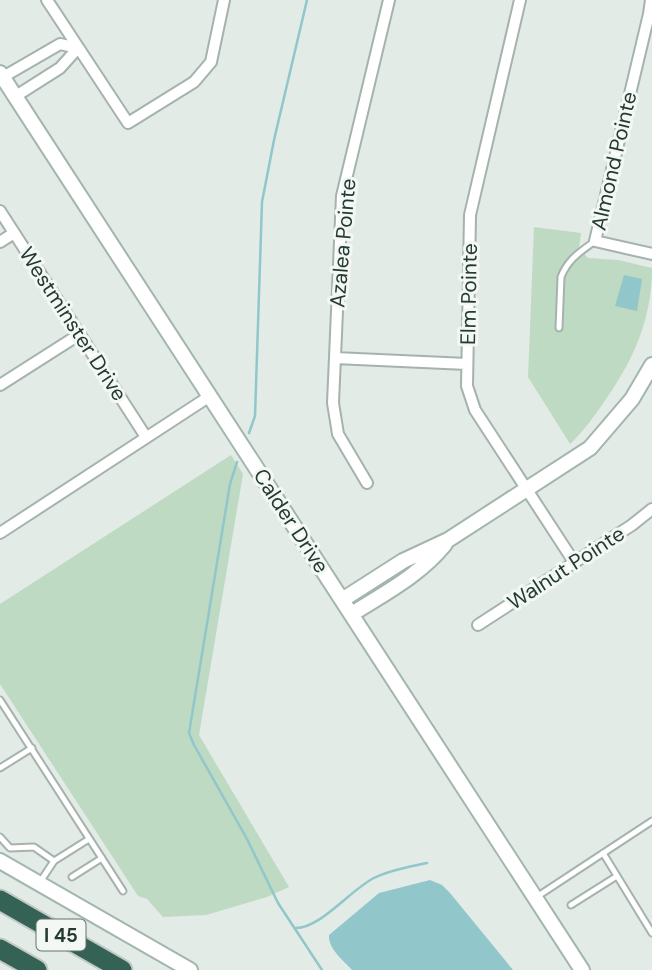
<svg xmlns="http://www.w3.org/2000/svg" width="652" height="970" font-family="'DM Sans',sans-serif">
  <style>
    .green { fill: #bedac3 }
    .water { fill: #91c6ca }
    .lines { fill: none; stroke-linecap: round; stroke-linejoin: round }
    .stream { stroke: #91c6ca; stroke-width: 2.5 }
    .lane-casing { stroke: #a6b2ad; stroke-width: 9 }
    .street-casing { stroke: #a6b2ad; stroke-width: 14 }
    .secondary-casing { stroke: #a3b6ad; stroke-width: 18 }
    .highway-casing { stroke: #c2c8c6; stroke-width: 23 }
    .lane { stroke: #fff; stroke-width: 5 }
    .street { stroke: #fff; stroke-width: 10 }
    .secondary { stroke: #fff; stroke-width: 14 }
    .highway { stroke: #346356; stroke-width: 19 }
    .labels { text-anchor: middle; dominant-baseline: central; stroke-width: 6; stroke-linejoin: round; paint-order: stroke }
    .shield { fill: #f3f8f5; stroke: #63736d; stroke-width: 2 }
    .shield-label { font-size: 19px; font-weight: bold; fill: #253a33 }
    .street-label { font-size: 21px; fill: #253a33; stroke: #f3f8f5 }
  </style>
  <rect width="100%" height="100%" fill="#e3ebe7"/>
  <!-- green -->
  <path class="green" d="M534,227l47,6 -2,15 9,10 30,2 34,8c0,53 -20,95 -50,137 -10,14 -19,27 -32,39l-42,-67z
    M231,455l12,19 -44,261 90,152 -22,10 -61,18 -43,2 -16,-18 -9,-3 -138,-212v-80z"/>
  <!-- water -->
  <path class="water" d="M624,275l18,4 -5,32 -22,-5z
    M430,880l12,5 8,8 63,77h-161c-9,-10 -24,-21 -23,-35l50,-42z"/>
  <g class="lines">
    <!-- stream -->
    <path class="stream" d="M249,433l6,-17 7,-214 12,-62 33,-140
      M237,462l-7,22 -41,249 5,12 53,94 31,64 44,67
      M295,928c25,1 55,-38 79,-50 16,-8 35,-11 53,-15"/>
    <!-- lane casing -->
    <g class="lane-casing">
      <path id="lane" d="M559,328l2,-51c7,-18 19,-25 34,-36
        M0,700l123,191
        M0,768l32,-20
        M0,837l10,11 24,-1 20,14 35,-22
        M603,853l49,80
        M72,877l30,-19
        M40,882l14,-21
        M535,898l117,-77
        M571,905l46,-29"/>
    </g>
    <!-- street casing -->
    <g class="street-casing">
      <path id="street" d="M47,0l81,123 66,-41 17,-20 13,-62
        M520,0l-50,215 -3,171 8,24 99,152
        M651,0l-2,14 -54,227 57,13
        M3,77l57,-33 18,4 -18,20 -44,28
        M0,211l146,226
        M0,242l14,-9
        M335,358l132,6
        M0,385l80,-51
        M367,483l-29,-49 -5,-31 9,-207 47,-196
        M0,533l210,-137
        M478,625l154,-100 20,-16"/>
    </g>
    <!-- secondary casing -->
    <g class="secondary-casing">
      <path id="secondary" d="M0,73l582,897
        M342,600l61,-39 45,-21 142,-92 42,-49 20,-34
        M352,614c33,-21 68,-39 93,-70
        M0,861l190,109"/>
    </g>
    <!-- highway casing -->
    <g class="highway-casing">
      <path id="highway" d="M0,900l122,70
        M0,949l37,21"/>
    </g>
    <!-- lane -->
    <use href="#lane" class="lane"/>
    <!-- street -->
    <use href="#street" class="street"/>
    <!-- secondary -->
    <use href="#secondary" class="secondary"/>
    <!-- highway -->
    <use href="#highway" class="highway"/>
  </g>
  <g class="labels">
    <!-- shield labels -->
    <rect class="shield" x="36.5" y="919.5" width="49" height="31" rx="5"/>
    <g class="shield-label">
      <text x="61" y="935">I 45</text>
    </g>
    <!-- street labels -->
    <g class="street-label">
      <text transform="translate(614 161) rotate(-77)">Almond Pointe</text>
      <text transform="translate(343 243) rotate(-85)">Azalea Pointe</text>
      <text transform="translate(469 294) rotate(-89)">Elm Pointe</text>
      <text transform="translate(73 324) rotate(57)">Westminster Drive</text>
      <text transform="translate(291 521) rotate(57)">Calder Drive</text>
      <text transform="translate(566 568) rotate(-33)">Walnut Pointe</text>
    </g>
  </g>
</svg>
